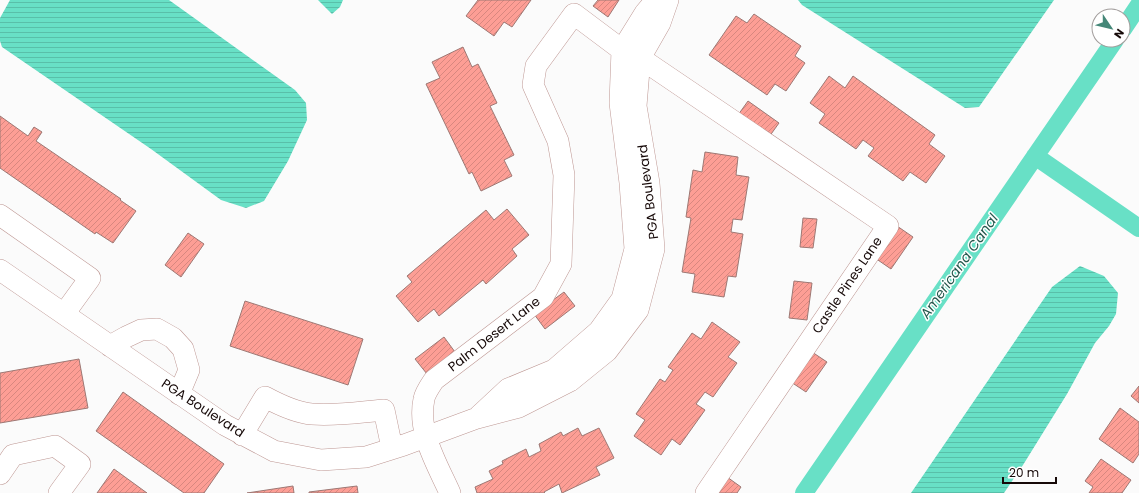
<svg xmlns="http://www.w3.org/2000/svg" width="1139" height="493" font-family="Poppins,sans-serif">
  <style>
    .water { fill: url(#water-rules) }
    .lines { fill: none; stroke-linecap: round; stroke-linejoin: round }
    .canal { stroke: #68e0c6; stroke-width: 18 }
    .building { fill: url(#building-hatch); stroke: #9d7874 }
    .minor-casing { stroke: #be9793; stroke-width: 22 }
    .minor { stroke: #fff; stroke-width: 21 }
    .labels { text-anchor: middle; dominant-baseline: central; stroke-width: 3; stroke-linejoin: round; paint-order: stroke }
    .street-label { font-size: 13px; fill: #160908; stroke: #fff }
    .water-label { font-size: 14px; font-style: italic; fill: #25584d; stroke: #fff }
  </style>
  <defs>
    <pattern id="water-rules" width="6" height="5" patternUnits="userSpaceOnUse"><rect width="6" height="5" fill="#68e0c6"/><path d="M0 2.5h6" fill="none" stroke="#59bfa9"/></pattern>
    <pattern id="building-hatch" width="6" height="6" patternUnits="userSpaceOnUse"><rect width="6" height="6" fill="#fd9e95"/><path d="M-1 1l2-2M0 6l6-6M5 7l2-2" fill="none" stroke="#d8877f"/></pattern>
  </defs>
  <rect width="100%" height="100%" fill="#fbfbfb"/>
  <!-- water -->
  <path class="water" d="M10,0h159l126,90 11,13 1,17 -19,41 -24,40 -18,7 -25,-8 -70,-51 -149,-102 -2,-6v-23z
    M318,0h25l-3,7 -8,7z
    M798,0h256l-75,107 -14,1 -163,-103z
    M1080,266l24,10 14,17 -2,21 -7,12 -14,17 -28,51 -44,71 -19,28h-93l141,-206z"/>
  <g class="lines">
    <!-- canal -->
    <path class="canal" d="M1123,29l16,-24
      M1035,156l104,72
      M804,493l311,-453"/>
  </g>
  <!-- building -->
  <path class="building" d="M478,0h53l-19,27 -8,-5 -10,14 -28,-20z
    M598,0h21l-11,17 -15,-11z
    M754,14l47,32 -6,10 10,7 -19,28 -11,-7 -8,11 -58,-40 27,-39 11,7z
    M463,47l9,20 6,-3 19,39 -7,3 24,49 -10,5 8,16 -31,15 -9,-19 -3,2 -43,-90 14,-6 -8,-16z
    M829,76l16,12 8,-12 82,59 -6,9 16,12 -19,27 -16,-11 -7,9 -35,-25 6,-8 -11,-8 -7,9 -37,-26 6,-9 -15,-11z
    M748,101l31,22 -10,14 -31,-22z
    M0,116l28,20 6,-9 8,5 -6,9 85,58 -1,1 16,11 -23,32 -17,-11 -1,2 -95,-66z
    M705,152l33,5 -2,18 13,2 -7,43 -9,-1 -2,13 12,2 -7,43 -8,-1 -4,21 -32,-5 3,-18 -13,-2 9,-54 -5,-1 7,-47 9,2z
    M507,209l22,26 -17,14 5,7 -31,28 -3,-4 -44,36 -5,-7 -16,13 -22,-26 16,-14 -5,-6 79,-66 8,10z
    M803,218l14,1 -4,29 -13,-1z
    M897,226l16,11 -22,32 -16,-11z
    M188,233l16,11 -23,33 -16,-12z
    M794,281l18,2 -5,37 -18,-2z
    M564,292l11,14 -30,23 -11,-15z
    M245,301l118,38 -15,46 -118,-39z
    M712,322l28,20 -12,15 9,6 -24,34 -8,-5 -9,12 9,6 -25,35 -8,-6 -11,16 -27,-19 11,-16 -9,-6 24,-35 5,3 8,-12 -5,-3 24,-34 9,6z
    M444,337l11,15 -28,22 -12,-15z
    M812,352l15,10 -21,30 -15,-10z
    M79,359l9,49 -88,15v-50z
    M1139,386v17l-8,-7z
    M123,392l101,72 -20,29h-20l-88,-62z
    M1120,408l19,14v32l-6,9 -34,-24z
    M578,428l4,8 17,-8 15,30 -18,9 4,8 -38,18 -3,-9 -15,8 1,1h-68l-2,-6 18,-8 -4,-8 14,-7 -1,-3 24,-12 3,8 12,-6 -2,-7 22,-12 2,4z
    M1101,459l30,21 -9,13h-33l4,-6 -8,-6z
    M114,469l33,24h-50z
    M727,477l14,10 -4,6h-21z
    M293,486l1,7h-47z
    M357,486l1,7h-49v-1z"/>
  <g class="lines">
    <!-- minor casing -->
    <g class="minor-casing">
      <path id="minor" d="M0,215l90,63 -26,36
        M0,270l225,155 49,26 47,9 45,-3 38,-12 73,-27 42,-11 51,-26 37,-30 31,-41 16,-61 -5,-66 -13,-77 4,-48 20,-35 8,-23
        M110,346l16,-9 15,-7 16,-1 16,9 10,11 6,21 -10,24
        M479,416l29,-27 46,-19 45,-39 23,-32 13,-50 -5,-66 -10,-80 2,-53 23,-37 11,-13
        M242,435l23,-38c13,7 33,16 47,17 24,2 48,-2 72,-4l8,38
        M0,474l13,-19 42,-9 25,18 -21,29
        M450,493c-13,-29 -33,-61 -26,-94 1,-6 6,-13 10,-19l109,-83 18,-33 3,-89 -6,-34 -25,-56 3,-19 38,-52 48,36 18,8 248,168 -182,267"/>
    </g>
    <!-- minor -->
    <use href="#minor" class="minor"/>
  </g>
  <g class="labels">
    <!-- street labels -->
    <g class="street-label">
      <text transform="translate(648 192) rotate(-97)">PGA Boulevard</text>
      <text transform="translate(847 285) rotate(-56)">Castle Pines Lane</text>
      <text transform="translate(494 334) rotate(-38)">Palm Desert Lane</text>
      <text transform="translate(203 408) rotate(33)">PGA Boulevard</text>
    </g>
    <!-- water labels -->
    <g class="water-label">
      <text transform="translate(959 266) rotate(-55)">Americana Canal</text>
    </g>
  </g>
  <!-- north arrow -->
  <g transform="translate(1111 28) rotate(125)"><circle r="19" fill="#ffffff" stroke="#a29d9c"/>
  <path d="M0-3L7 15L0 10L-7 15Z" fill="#458778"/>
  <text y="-6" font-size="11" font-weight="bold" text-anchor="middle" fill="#160908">N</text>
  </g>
  <!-- scale -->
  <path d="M1003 477v6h53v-6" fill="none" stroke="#160908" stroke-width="2"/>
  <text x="1009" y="477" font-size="12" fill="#160908" stroke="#ffffff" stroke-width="3" paint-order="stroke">20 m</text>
</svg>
